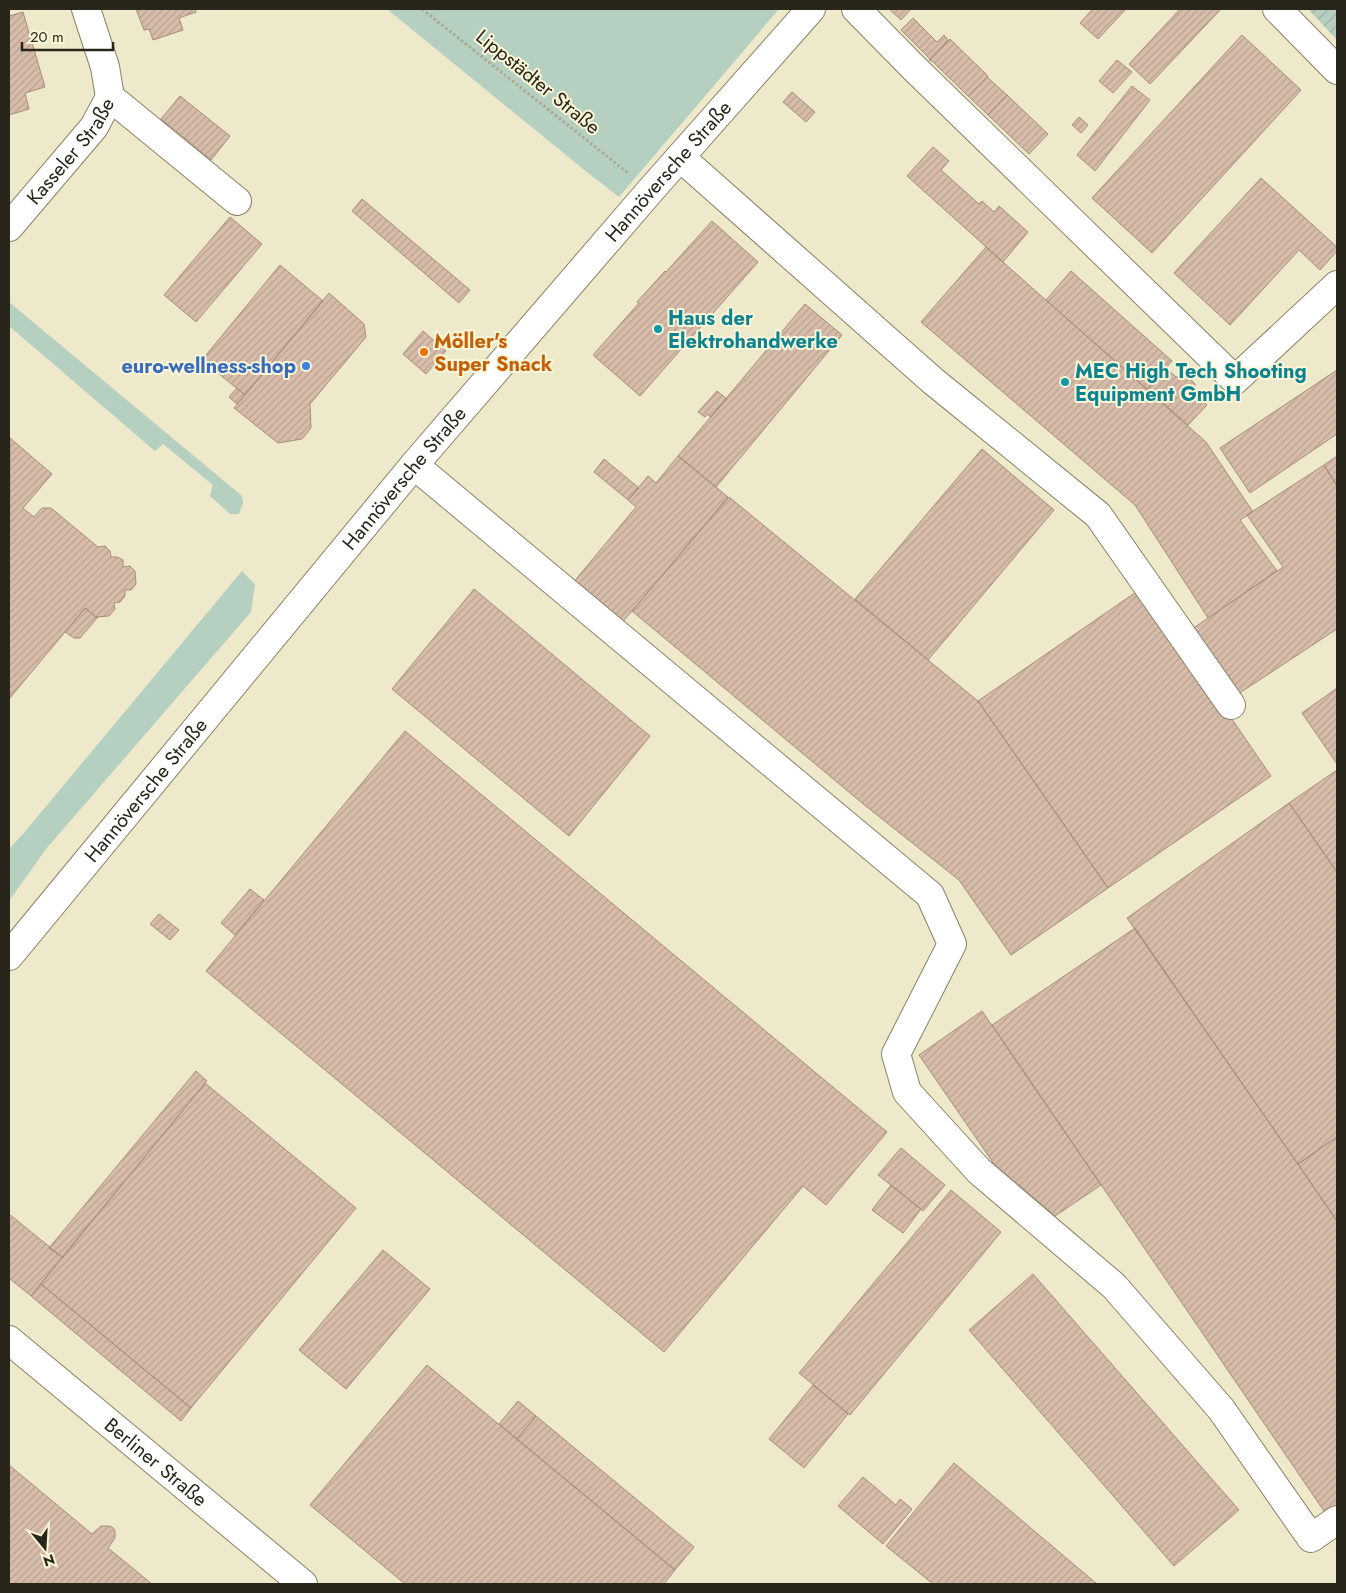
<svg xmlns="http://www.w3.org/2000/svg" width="1346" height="1593" font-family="Jost,sans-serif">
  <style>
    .grass { fill: #b5cfc0 }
    .garden { fill: url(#garden-furrows) }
    .building { fill: url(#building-hatch); stroke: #a78d7c }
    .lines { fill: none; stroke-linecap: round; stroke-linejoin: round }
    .minor-casing { stroke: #878368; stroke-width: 30 }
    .major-casing { stroke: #878368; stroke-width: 30 }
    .path { stroke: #aca891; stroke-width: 3; stroke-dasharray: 2.5 2.5; stroke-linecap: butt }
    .minor { stroke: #fff; stroke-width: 28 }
    .major { stroke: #fff; stroke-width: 28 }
    .culture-dot { fill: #0f9aa8; stroke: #fbf6d8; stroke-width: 2 }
    .food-dot { fill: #e8710a; stroke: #fbf6d8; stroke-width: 2 }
    .shop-dot { fill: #3f7fe0; stroke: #fbf6d8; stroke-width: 2 }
    .labels { text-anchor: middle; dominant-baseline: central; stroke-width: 4; stroke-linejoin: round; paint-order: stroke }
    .street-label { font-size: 20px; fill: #28261b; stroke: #fbf6d8 }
    .culture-label { font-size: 20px; font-weight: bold; fill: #0d838f; stroke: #fbf6d8; text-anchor: start }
    .food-label { font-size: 20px; font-weight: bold; fill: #c56008; stroke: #fbf6d8; text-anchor: start }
    .shop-label { font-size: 20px; font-weight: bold; fill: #366cbe; stroke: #fbf6d8; text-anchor: end }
  </style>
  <defs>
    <pattern id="garden-furrows" width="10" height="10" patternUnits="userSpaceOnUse" patternTransform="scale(1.25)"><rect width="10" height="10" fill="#b5cfc0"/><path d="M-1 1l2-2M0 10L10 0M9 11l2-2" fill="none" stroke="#9cb2a4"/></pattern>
    <pattern id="building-hatch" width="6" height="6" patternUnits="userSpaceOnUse" patternTransform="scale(1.25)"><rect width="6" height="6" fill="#d7bcaa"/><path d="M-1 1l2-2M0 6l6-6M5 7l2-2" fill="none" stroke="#b9a192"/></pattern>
  </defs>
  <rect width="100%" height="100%" fill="#eee9cb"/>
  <!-- grass -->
  <path class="grass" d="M387,9h392l-160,188 -36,-28z
    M9,302l233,194 1,7 -4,11h-9l-20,-18 3,-11 -50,-41 -8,7 -146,-125z
    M242,571l13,13 -4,28 -205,237 -37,52v-52l14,-15z"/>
  <!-- garden -->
  <path class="garden" d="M1308,9h29v31z"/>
  <!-- building -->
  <path class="building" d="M136,9h59l1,3 -17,6 4,12 -30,10 -4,-11 -5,1z
    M889,9h22l-10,11z
    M1093,9h33l-28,30 -18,-16z
    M1180,9h41l-71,75 -21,-20z
    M23,12l22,75 -20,6 4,16 -20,6v-99z
    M913,18l24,24 7,-7 4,5 -18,19 -29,-29z
    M1242,35l59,55 -149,163 -60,-55z
    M950,39l38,37 -20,20 -36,-35 -3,-1z
    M1117,60l15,12 -19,21 -14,-12z
    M987,77l20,18 -19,20 -20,-19z
    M1132,86l18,14 -55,71 -18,-16z
    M792,92l23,20 -9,10 -23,-20z
    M1007,95l41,39 -19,20 -41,-39z
    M180,96l50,40 -19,24 -50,-41z
    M1079,117l9,8 -7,8 -9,-8z
    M933,147l16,14 -8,9 38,34 3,-3 12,11 5,-6 29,26 -25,30 -96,-86z
    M1261,178l76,69v4l-17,19 -21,-20 -69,75 -56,-52z
    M362,199l108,91 -11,13 -107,-92z
    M230,217l32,27 -66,78 -32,-27z
    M712,221l46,41 -118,134 -47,-41 46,-52 -2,-1 28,-31 1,1z
    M986,247l220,195 47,70 -13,8 37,51 -69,47 -73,-113 -214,-183z
    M280,265l43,36 -78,94 -43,-35z
    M1071,271l101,90 -25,28 -101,-89z
    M329,293l35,31 2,13 -56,67 1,24 -9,11 -24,4 -44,-35z
    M805,304l37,31 -126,152 -38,-31z
    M423,331l23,20 -20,23 -23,-20z
    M1166,368l10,9 11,-1 8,8 1,11 11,10 -19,20 -41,-36z
    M1337,370v64l-87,59 -30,-45z
    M237,388l8,7 -8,9 -8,-7z
    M717,391l10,8 -16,18 -4,-3 -2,3 -7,-5z
    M10,438l42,36 -29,34 11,9 8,-9h9l47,39 7,-1 5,5 1,6h6l6,3v7l7,-1 5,5 1,13 -5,6h-6v6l-5,6 -6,1 1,6 -6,7 -13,1 -11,-9 -76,91z
    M982,449l72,61 -126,150 -73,-61z
    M678,456l50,41 -107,127 -49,-40 64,-77 -8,-7 20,-24 8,7z
    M1337,456v30l-13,-21z
    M604,459l35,29 -11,12 -34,-28z
    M1324,465l13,21v143l-99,65 -46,-65 91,-62 -36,-52z
    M729,497l249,204 130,187 -97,67 -52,-75 -97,-77 -230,-192z
    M1142,588l129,188 -163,112 -130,-187z
    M474,589l176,147 -81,100 -177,-147z
    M85,608l11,9h2l-18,21h-6l-9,-6z
    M1337,688v76l-35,-51z
    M405,731l482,401 -61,73 -23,-19 -139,166 -458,-381z
    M1337,770v102l-48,-69z
    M1289,803l48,69v265l-39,27 -171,-246z
    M250,889l14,11 -29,35 -14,-12z
    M159,914l20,16 -9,10 -20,-16z
    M1135,928l202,293v285l-11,8 -334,-489z
    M982,1011l119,174 -46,31 -61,-52 -75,-109z
    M196,1071l11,10 -145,176 -13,-9z
    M205,1083l151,125 -165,200 -150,-124z
    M1337,1137v84l-39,-57z
    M901,1148l44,37 -22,26 -45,-36z
    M891,1185l30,24 -18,24 -31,-23z
    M951,1190l50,42 -151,183 -51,-42z
    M9,1214l53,43 -31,39 -22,-18z
    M383,1250l47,39 -84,100 -47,-39z
    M1033,1274l206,236 -65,56 -205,-236z
    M41,1284l150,124 -10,13 -150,-125z
    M427,1365l248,205 -11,14h-259l-95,-79z
    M813,1385l35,29 -44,54 -35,-29z
    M518,1401l18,15 -19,23 -18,-15z
    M536,1416l158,131 -19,23 -158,-131z
    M954,1463l143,121h-164l-47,-38z
    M9,1465l83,69 9,-8h7l4,1 3,3v8l-7,10 44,36h-143z
    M863,1477l33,28 4,-6 12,10 -29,35 -45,-38z"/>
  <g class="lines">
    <!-- minor casing -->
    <g class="minor-casing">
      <g id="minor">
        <path d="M856,9l58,59 321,312 102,-95"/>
        <path d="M1277,9l60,61"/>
        <path d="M110,97l127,104"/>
        <path d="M680,157l253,224 165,134 133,190"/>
        <path id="s1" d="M9,227l85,-100 16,-30 -5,-30 -19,-58"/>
        <path d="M414,465l516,430 22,49 -56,110 11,38 72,79 135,115 107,123 90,129 26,-18"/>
        <path id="s2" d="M9,1340l294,244"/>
      </g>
    </g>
    <!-- major casing -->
    <g class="major-casing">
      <g id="major">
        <path id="s3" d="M9,956l405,-491 236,-274 161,-182"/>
      </g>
    </g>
    <!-- path -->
    <path class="path" d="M422,9l206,164"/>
    <!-- minor -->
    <use href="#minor" class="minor"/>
    <!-- major -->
    <use href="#major" class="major"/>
  </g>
  <!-- markers -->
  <g class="culture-dot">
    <circle cx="658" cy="329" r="5"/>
    <circle cx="1065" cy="382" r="5"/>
  </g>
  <circle class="food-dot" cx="424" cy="352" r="5"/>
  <circle class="shop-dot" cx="306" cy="366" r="5"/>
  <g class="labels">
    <!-- street labels -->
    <g class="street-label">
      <text transform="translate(538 82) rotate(39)">Lippstädter Straße</text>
      <text stroke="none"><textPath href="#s1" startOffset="98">Kasseler Straße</textPath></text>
      <text stroke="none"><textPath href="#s3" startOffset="1025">Hannöversche Straße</textPath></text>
      <text stroke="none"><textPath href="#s3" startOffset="620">Hannöversche Straße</textPath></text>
      <text stroke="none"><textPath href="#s3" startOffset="215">Hannöversche Straße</textPath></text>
      <text stroke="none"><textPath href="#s2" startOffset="191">Berliner Straße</textPath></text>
    </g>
    <!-- culture labels -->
    <g class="culture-label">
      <text x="668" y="318">Haus der<tspan x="668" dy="23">Elektrohandwerke</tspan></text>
      <text x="1075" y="371">MEC High Tech Shooting<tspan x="1075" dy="23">Equipment GmbH</tspan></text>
    </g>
    <!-- food labels -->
    <g class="food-label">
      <text x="434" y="341">Möller's<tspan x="434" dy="23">Super Snack</tspan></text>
    </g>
    <!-- shop labels -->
    <g class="shop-label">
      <text x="296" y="366">euro-wellness-shop</text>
    </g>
  </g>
  <!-- border -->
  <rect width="1346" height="1593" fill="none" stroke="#28261b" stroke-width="20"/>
  <!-- north arrow -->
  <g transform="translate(45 1548) rotate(162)" stroke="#fbf6d8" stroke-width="4" paint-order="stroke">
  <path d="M0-4L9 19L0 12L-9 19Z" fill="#28261b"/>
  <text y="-8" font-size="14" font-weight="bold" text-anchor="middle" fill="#28261b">N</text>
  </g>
  <!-- scale -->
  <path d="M22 42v8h91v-8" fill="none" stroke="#28261b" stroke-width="2.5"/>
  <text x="30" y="42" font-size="15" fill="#28261b" stroke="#fbf6d8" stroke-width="4" paint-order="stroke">20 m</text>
</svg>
